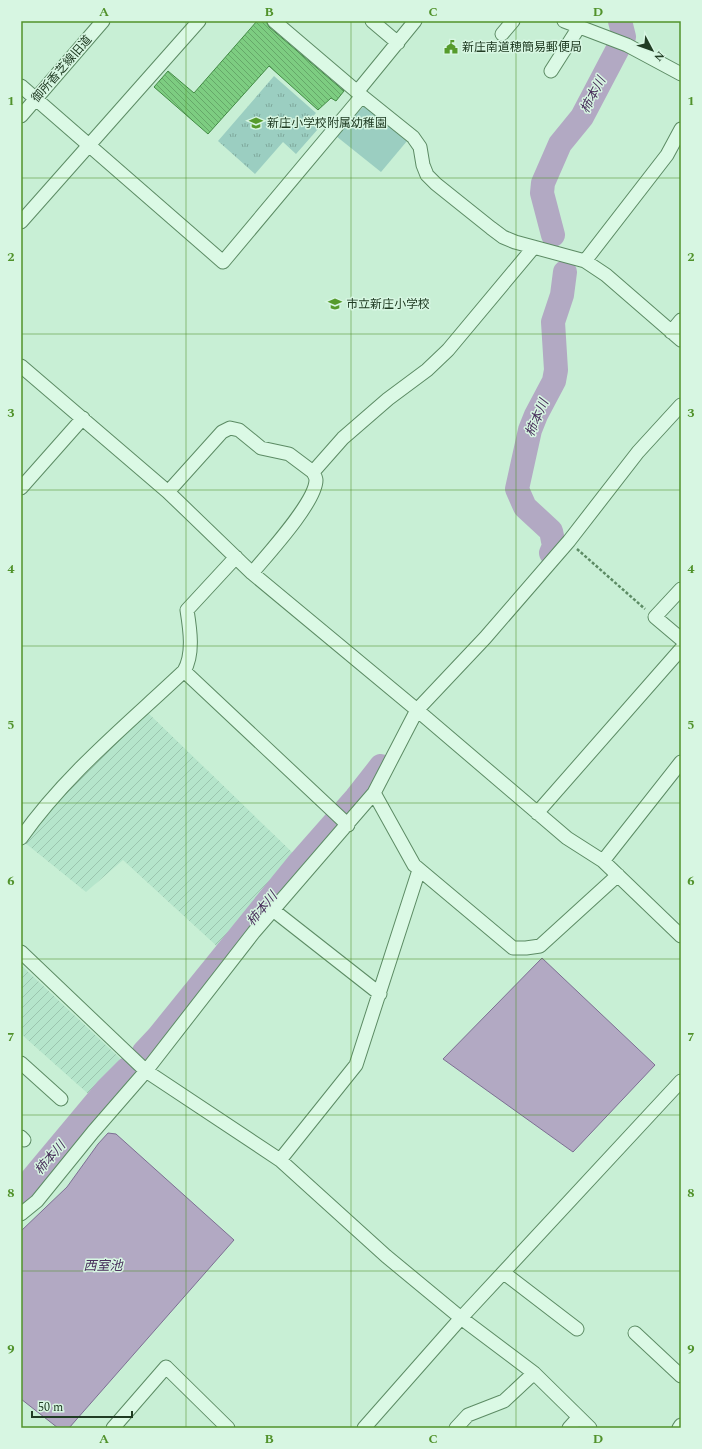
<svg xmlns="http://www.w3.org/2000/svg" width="702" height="1449" font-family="Spectral,'Noto Sans JP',serif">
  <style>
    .farmland { fill: url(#farmland-furrows) }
    .grass { fill: #9bcec1 }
    .park { fill: url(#park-tufts) }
    .water { fill: #b2a9c3; stroke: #7c6f92 }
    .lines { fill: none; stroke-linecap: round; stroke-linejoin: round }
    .river { stroke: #b2a9c3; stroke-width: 24 }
    .building { fill: url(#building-back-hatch); stroke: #428b44 }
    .minor-casing { stroke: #5c8b64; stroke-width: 15 }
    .path { stroke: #5c8b64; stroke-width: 2.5; stroke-dasharray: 3 2; stroke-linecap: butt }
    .minor { stroke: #dbf9e5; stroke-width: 13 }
    .grid { fill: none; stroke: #51922b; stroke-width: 1; stroke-opacity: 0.55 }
    .labels { text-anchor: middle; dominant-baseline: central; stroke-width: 3; stroke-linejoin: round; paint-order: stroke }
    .poi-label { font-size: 12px; fill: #203c23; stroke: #d7f6e2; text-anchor: start }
    .street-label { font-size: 12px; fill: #203c23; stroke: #d7f6e2 }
    .water-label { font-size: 13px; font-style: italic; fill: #482f5b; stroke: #d7f6e2 }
    .neatline { fill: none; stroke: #51922b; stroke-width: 1.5 }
    .grid-label { font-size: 13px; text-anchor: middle; font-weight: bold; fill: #51922b }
  </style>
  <defs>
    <pattern id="farmland-furrows" width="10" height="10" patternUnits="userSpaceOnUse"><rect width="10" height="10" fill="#b5e5cb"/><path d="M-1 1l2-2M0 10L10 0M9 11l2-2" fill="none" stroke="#9bc5ae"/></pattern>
    <pattern id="park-tufts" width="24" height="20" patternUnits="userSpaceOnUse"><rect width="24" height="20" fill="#9bcec1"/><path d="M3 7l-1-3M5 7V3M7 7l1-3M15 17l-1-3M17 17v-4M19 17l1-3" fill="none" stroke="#7ea89c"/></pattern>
    <pattern id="building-back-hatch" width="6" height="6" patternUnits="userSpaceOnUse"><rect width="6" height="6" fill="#7dcd81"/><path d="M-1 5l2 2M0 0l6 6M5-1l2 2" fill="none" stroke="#66a869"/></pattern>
  </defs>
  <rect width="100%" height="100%" fill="#c8efd5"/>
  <!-- farmland -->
  <path class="farmland" d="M147,712l150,145 -76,93 -98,-90 -37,32 -62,-50 22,-26 46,-52z
    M21,965l105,99 -32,35 -73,-65z"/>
  <!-- grass -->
  <path class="grass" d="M364,106l43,35 -26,31 -45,-36z"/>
  <!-- park -->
  <path class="park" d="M274,76l42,37 -7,8 9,8 -22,25 -13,-12 -28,32 -37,-33z"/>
  <!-- water -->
  <path class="water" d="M542,958l113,107 -82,87 -130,-93z
    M108,1133l8,1 118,106 -165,188h-11l-37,-29v-168l46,-44 31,-43z"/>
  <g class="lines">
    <!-- river -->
    <path class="river" d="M553,235l-11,-42 1,-10 17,-39 22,-27 42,-80 -4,-16
      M551,553l3,-7 -3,-15 -26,-24 -8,-18 13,-59 6,-15 18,-34 2,-11 -3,-48 9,-27 3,-23
      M144,1052l14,-15 139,-172 59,-67 25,-32
      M21,1192l86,-103 20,-20"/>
  </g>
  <!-- building -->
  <path class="building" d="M257,21h9l3,6 75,64 -8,10 -5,-3 -13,12 -49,-44 -61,68 -54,-47 14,-16 26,22z"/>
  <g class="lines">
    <!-- minor casing -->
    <g class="minor-casing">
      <path id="minor" d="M274,21l88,75 51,41 7,10 3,18 4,10 9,9 55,44 12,9 12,5 70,19 21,14 75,65
        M372,21l26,22
        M564,21l63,24 54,29
        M502,34l11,-13
        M551,71l28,-44
        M21,86l202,176 139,-166
        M357,92l58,-71
        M21,116l82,-95
        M21,222l178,-201
        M585,261l82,-106 14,-26
        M671,332l10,-12
        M21,366l147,126 84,81 165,137 150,128 36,23 78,75
        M21,488l62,-70
        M168,492l54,-60 8,-4 9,2 22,18 28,6 24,18 30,-34 45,-39 39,-29 21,-20 86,-103
        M252,573c15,-18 64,-71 64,-93 0,-2 -2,-6 -3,-8
        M681,589l-26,28 26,22
        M184,671l164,154
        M374,793l40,72 99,83h13l14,-2 78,-71
        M537,813l144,-164
        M21,838c45,-64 107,-114 163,-167 10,-17 6,-42 3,-61l49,-53
        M603,861l78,-99
        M273,910l107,84
        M21,952l125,119 134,89 106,96 75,62 73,55 56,55
        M21,1063l40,36
        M21,1137l3,3
        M280,1160l76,-95 63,-195
        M21,1214l16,-13 56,-69 53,-61 108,-139 120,-139 43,-83 68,-72 84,-97 69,-89 43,-47
        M504,1273l73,56
        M635,1333l46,43
        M113,1428l53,-61 62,61
        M364,1428l97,-110 220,-237
        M456,1428l12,-13 36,-14 30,-28
        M569,1428l9,-10
        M679,1428l2,-3"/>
    </g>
    <!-- path -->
    <path class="path" d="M577,549l68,60"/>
    <!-- minor -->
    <use href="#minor" class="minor"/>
  </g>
  <!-- grid -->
  <path class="grid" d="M186,21v1407M351,21v1407M516,21v1407M21,178h660M21,334h660M21,490h660M21,646h660M21,803h660M21,959h660M21,1115h660M21,1271h660"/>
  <!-- icons -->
  <defs>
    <g id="civic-bare" transform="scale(1.08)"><path d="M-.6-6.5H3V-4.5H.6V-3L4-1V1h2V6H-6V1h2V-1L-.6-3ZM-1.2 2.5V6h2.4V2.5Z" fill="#569b2c" stroke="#d7f6e2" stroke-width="2.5" paint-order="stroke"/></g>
    <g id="school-bare" transform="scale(1.08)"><path d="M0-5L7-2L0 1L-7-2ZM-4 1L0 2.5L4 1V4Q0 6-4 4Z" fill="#569b2c" stroke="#d7f6e2" stroke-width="2.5" paint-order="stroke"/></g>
  </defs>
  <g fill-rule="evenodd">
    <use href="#civic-bare" x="451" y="47"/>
    <use href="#school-bare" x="256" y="123"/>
    <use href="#school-bare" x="335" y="304"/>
  </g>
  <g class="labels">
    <!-- poi labels -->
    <g class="poi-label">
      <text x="462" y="47">新庄南道穂簡易郵便局</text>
      <text x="267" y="123">新庄小学校附属幼稚園</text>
      <text x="346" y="304">市立新庄小学校</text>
    </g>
    <!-- street labels -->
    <g class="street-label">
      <text transform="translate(62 69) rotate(-49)">御所香芝線旧道</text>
    </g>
    <!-- water labels -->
    <g class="water-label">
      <text transform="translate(593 95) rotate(-62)">柿本川</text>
      <text transform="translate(537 418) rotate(-67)">柿本川</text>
      <text transform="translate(262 909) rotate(-50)">柿本川</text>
      <text transform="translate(50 1158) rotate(-49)">柿本川</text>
      <text x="103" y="1266">西室池</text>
    </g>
  </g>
  <!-- border -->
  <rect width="702" height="1449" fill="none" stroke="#d7f6e2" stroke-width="44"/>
  <!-- north arrow -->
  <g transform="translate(652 50) rotate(131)" stroke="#d7f6e2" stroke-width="3" paint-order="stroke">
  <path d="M0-3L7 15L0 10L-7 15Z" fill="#203c23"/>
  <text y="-6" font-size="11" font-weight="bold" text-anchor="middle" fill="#203c23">N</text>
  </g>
  <!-- scale -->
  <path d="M32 1411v6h100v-6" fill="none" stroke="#203c23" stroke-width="2"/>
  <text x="38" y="1411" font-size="12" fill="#203c23" stroke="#d7f6e2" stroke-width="3" paint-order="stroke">50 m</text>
  <rect x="22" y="22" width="658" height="1405" class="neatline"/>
  <g class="grid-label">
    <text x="104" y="16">A</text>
    <text x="269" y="16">B</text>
    <text x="433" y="16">C</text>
    <text x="598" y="16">D</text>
    <text x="11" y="105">1</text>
    <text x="691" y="105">1</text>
    <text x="11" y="261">2</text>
    <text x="691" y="261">2</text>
    <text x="11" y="417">3</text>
    <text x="691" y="417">3</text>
    <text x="11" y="573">4</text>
    <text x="691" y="573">4</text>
    <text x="11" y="729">5</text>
    <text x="691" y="729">5</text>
    <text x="11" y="885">6</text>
    <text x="691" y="885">6</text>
    <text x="11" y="1041">7</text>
    <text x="691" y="1041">7</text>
    <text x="11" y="1197">8</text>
    <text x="691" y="1197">8</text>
    <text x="11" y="1353">9</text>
    <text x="691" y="1353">9</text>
    <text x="104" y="1443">A</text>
    <text x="269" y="1443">B</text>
    <text x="433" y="1443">C</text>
    <text x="598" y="1443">D</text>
  </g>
</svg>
